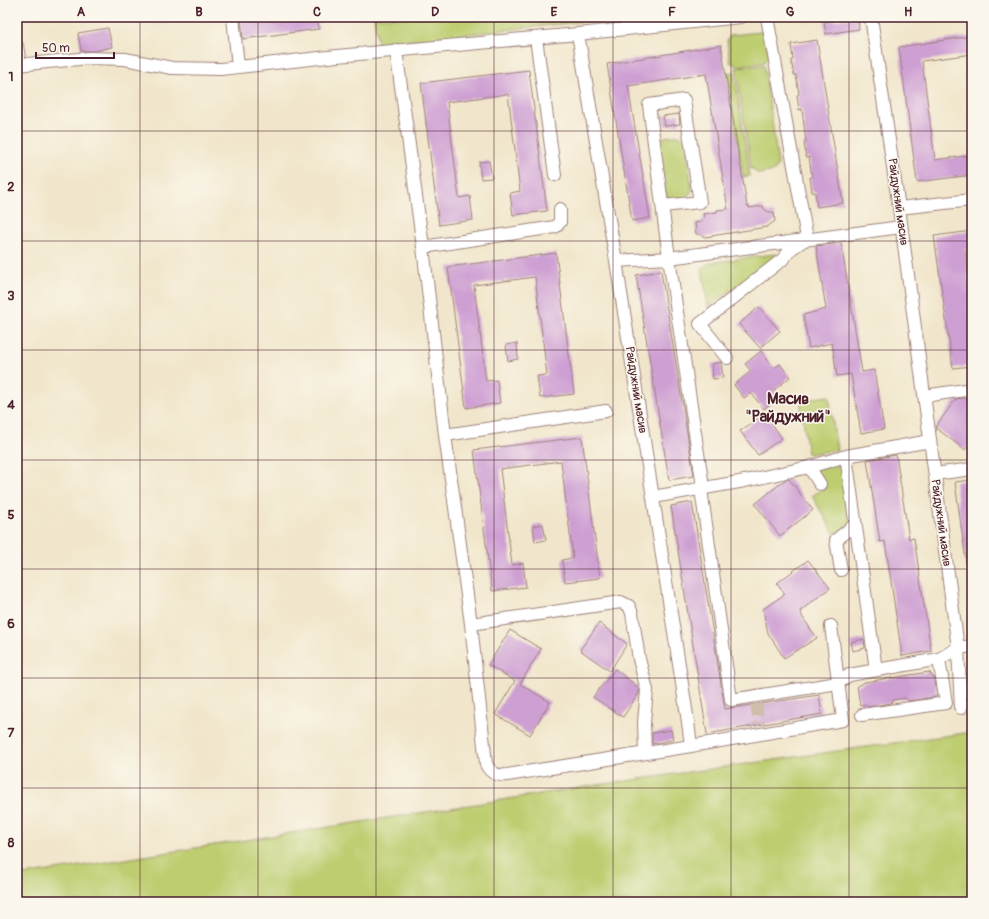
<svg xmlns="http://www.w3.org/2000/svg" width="989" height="919" font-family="Pangolin,sans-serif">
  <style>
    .green { fill: #bdcd6f; stroke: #84764d }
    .building { fill: #ce9fd3 }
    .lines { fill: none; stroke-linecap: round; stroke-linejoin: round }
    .minor-tunnel { stroke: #d0beab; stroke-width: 12; stroke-dasharray: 12 6; stroke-linecap: butt }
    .minor-casing { stroke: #9e827b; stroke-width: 14 }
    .minor { stroke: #fff; stroke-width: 12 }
    .grid { fill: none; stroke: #4a1f2b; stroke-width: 1; stroke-opacity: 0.55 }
    .labels { text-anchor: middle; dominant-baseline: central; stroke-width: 3; stroke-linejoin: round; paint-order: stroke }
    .street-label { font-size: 12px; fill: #4a1f2b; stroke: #fbf7ec }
    .district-label { font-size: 16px; font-weight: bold; fill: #4a1f2b; stroke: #fbf7ec }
    .neatline { fill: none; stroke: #4a1f2b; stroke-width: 1.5 }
    .grid-label { font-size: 13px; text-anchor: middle; font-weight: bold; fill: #4a1f2b }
  </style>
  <rect width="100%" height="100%" fill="#fbf7ec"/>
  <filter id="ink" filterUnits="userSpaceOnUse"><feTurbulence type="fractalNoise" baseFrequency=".025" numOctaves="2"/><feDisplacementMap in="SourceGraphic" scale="8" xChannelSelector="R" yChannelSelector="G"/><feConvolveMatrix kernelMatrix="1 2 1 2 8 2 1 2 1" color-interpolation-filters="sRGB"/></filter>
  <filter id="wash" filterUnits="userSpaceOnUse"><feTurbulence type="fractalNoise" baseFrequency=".012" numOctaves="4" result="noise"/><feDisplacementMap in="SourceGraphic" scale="16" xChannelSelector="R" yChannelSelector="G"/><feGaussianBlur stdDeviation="0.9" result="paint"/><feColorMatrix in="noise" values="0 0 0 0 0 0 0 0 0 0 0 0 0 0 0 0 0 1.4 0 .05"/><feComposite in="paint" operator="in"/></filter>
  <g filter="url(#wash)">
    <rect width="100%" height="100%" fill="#f1e6cb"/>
    <!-- green -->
    <path class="green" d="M374,17h250l-246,27z
      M761,32l4,3 4,22 -6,6 -26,3 -7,-4 -3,-22 4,-5z
      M764,65l14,99 -4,7 -15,3 -8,-6 -15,-100z
      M734,72l16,104 -7,1 -16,-104z
      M670,136h11l5,5 6,50 -6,7 -13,2 -7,-5 -9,-51 3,-6z
      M775,254l1,4 -68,49 -6,-38 6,-6z
      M829,396l8,54 -29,4 -8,-54z
      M843,465l8,57 -16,13 -23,-39 14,-9 -10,-18z
      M972,732v170h-955v-26l580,-91z"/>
    <g id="blocks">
      <!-- building -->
      <path class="building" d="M241,17h76l2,12 -76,10z
        M858,17l1,12 -33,5 -2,-12z
        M108,28l4,19 -18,4h-13l-3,-18z
        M972,36v18l-50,7 13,99 37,-5v20l-55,7 -18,-135z
        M817,40l26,163 -26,4 -2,-15h-3l-2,-15h2l-3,-20 -3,1 -2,-16h2l-4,-33 -3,1 -2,-15 2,-1 -3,-19h-2l-3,-15h2l-2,-16z
        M721,45l26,161h2v2l14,-2 1,3 5,3h5l1,9 -8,6 -62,10 -6,-3h-3l-1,-11 5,-1 4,-4 -1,-4 14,-2v-2l11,-1 -22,-135 -78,12 22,132 -18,3 -25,-157z
        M529,70l18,141 -34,4 -3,-22 10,-2 -12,-97 -61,8 12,96 11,-2 3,24 -34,5 -18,-142z
        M679,114l1,10 -15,2 -2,-10z
        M489,161l3,17 -11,1 -2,-17z
        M972,231v18l-7,1 7,52v64l-19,2 -19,-132z
        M841,243l21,129 12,-2 10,59 -23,4 -10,-59 -14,2 -5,-33 -23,5 -6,-33 23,-6 -10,-63z
        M556,253l18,141 -34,4 -3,-22 10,-1 -12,-98 -61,8 12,96 11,-1 3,23 -34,5 -18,-141z
        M661,271l33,205 -25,4 -33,-205z
        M759,307l21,24 -20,17 -21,-24z
        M517,343l1,16 -10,2 -2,-16z
        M761,351l13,17 6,-4 10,13 -16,13 5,7 -15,12 -13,-16 -7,5 -10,-13 17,-14 -6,-7z
        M721,362l2,16 -10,1 -1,-15z
        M965,398l7,5v38l-7,9 -29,-22v-2l20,-27z
        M765,414l17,24 -24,17 -18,-24z
        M582,437l18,141 -35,4 -3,-22 11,-2 -12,-97 -61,8 12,96 11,-2 3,24 -34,4 -18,-141z
        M896,455l13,84 5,-1 17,113 -29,5 -17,-115 -5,1 -13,-82z
        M789,479l24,31 -33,26 -25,-32 30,-24z
        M972,480v88l-5,1 -12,-87z
        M692,502l33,207 94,-14 3,19 -115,20 -36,-228z
        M543,524l3,16 -11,2 -2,-16z
        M808,560l22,28 -30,23 3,7 14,20 -33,20 -16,-25 -5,-24 22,-15 -8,-11z
        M599,623l28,21 -17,27 -30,-21z
        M510,630l31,19 -21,35 30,18 -20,33 -35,-21 20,-33 -27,-16z
        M864,639l1,9 -12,3 -2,-9z
        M615,669l23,18 1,4v2l-16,24 -30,-20z
        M929,672l6,7 2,17 -1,1 -27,4 -4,-3 -12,2 -2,3 -23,4 -2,-3 -6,1 -3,-19 8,-4z
        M671,730l2,10 -21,4v-11z"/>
    </g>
  </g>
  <g filter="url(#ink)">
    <use href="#blocks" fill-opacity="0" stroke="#9e827b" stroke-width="1"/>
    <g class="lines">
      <!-- minor-tunnel -->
      <path class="minor-tunnel" d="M756,704l3,19"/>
      <!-- minor casing -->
      <g class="minor-casing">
        <path id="minor" d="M233,17l5,50
          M767,17l40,221
          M871,17l28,191 59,440 3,60
          M578,34l38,227 72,461 3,24
          M536,38l19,137
          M17,46l3,18
          M396,50l27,197 22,188 26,189 15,140c4,9 10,12 21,11l184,-29 152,-26 -12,-94
          M17,65l72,-7 36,1 47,9 49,1 116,-13 241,-22 163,-17
          M663,206l37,-4 -16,-102 -35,5 20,153 33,222 -1,9 30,211 107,-17 11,-8 90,-16 19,-11 14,-2
          M899,208l73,-8
          M423,247l132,-20 5,-5v-13
          M616,261l53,-3 232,-31
          M727,358l-27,-34 83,-65 8,-10 13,-9
          M924,396l48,-7
          M445,435l161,-24
          M846,456l30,214
          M809,467l11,17
          M935,474l37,-5
          M653,497l92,-16 64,-14 37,-11 84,-15
          M841,570l-5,-30 20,-16
          M471,624l143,-21 7,-1 8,4 3,7 7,46 8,31 -3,32 1,31
          M862,715l84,-12 -7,-44"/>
      </g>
      <!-- minor -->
      <use href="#minor" class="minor"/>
    </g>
  </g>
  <!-- grid -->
  <path class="grid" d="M140,17v885M258,17v885M376,17v885M494,17v885M613,17v885M731,17v885M849,17v885M17,131h955M17,241h955M17,350h955M17,460h955M17,569h955M17,678h955M17,788h955"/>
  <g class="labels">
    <!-- street labels -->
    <g class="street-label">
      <text transform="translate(898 202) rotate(82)">Райдужний масив</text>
      <text transform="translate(636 390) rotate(81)">Райдужний масив</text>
      <text transform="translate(941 523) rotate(82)">Райдужний масив</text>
    </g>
    <!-- district labels -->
    <g class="district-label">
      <text x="788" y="399">Масив<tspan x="788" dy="18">"Райдужний"</tspan></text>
    </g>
  </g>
  <!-- margin -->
  <rect width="989" height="919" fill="none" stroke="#fbf7ec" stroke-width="44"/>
  <!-- scale -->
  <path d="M36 52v6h78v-6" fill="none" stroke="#4a1f2b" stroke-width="2"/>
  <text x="42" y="52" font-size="12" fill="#4a1f2b" stroke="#fbf7ec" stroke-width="3" paint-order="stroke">50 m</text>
  <rect x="22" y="22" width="945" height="875" class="neatline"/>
  <g class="grid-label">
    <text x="81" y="16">A</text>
    <text x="199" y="16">B</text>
    <text x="317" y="16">C</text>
    <text x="435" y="16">D</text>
    <text x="554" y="16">E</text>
    <text x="672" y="16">F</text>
    <text x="790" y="16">G</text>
    <text x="908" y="16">H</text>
    <text x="11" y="81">1</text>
    <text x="11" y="191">2</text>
    <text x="11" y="300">3</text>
    <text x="11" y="409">4</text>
    <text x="11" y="519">5</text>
    <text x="11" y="628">6</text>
    <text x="11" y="737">7</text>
    <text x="11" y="847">8</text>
  </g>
</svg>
